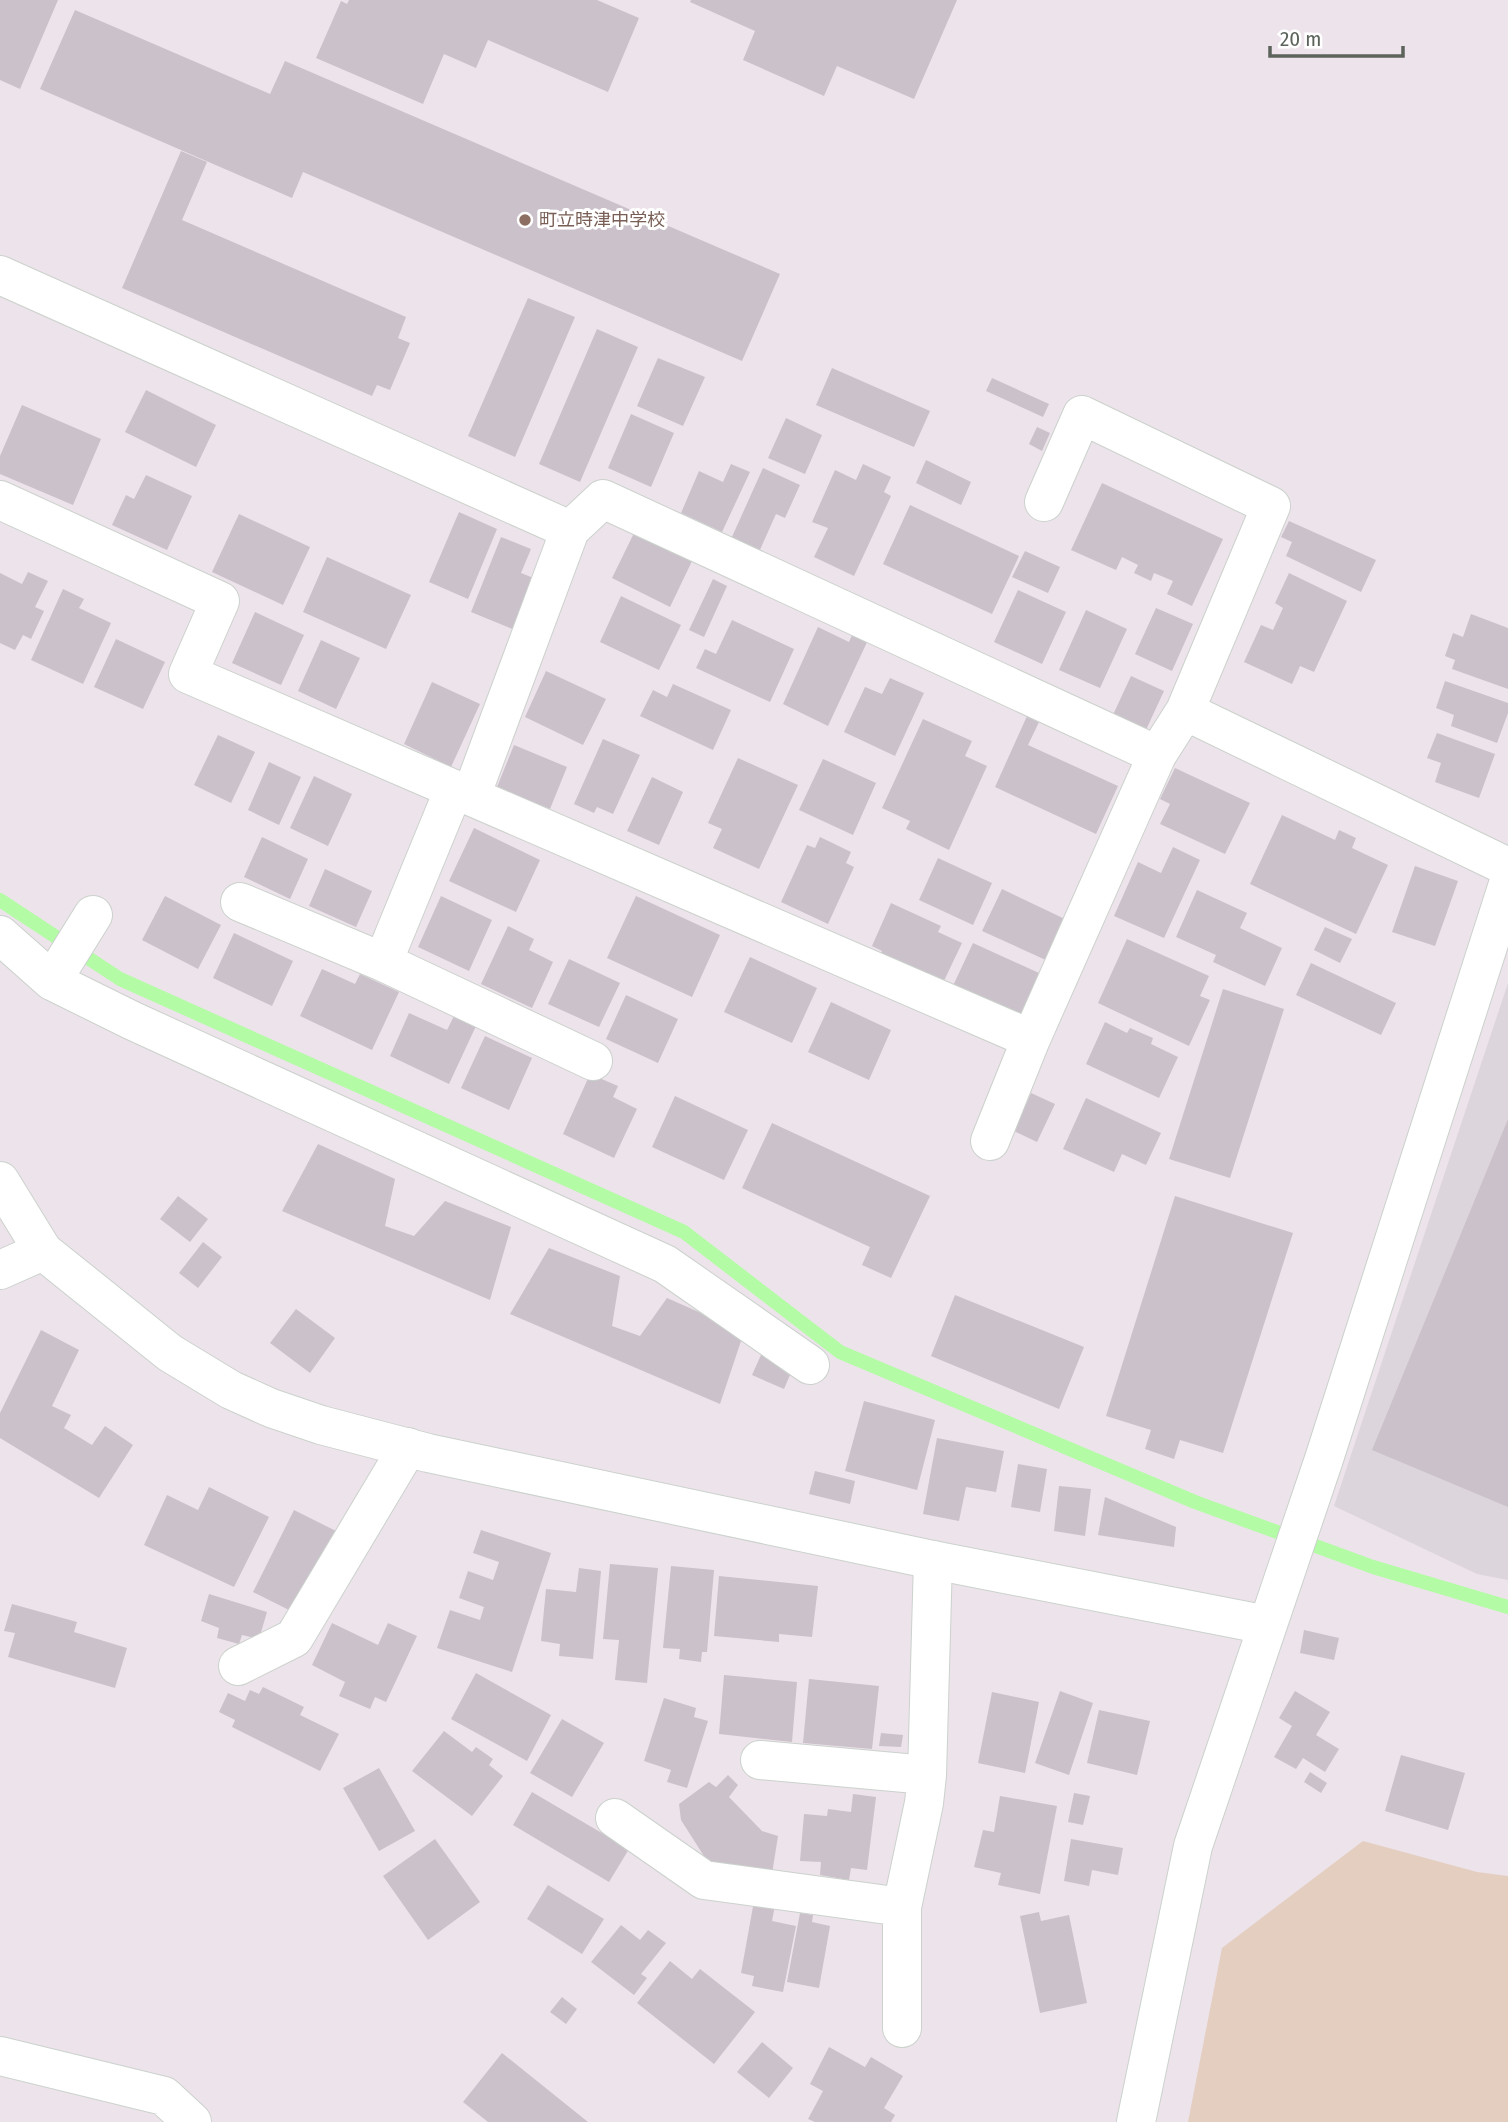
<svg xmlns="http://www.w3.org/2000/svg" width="1508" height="2122" font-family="'Fira Sans Condensed','Noto Sans JP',sans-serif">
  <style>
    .industrial { fill: #dcd5db }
    .green { fill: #e4cec0 }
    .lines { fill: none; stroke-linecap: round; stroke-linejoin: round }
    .stream { stroke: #b3fca5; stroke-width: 14 }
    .building { fill: #cbc1ca }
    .minor-casing { stroke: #cbd2cc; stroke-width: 40 }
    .tertiary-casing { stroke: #cbd2cc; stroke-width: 40 }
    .minor { stroke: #fff; stroke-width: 38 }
    .tertiary { stroke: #fff; stroke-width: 38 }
    .education-dot { fill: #8d6e63; stroke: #fff; stroke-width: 2.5 }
    .labels { text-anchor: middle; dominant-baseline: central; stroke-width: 6; stroke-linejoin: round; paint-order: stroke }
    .education-label { font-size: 18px; fill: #785e54; stroke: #fff; text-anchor: start }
  </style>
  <rect width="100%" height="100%" fill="#ede3eb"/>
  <!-- industrial -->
  <path class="industrial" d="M1508,983v597l-31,-6 -143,-68z"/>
  <!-- green -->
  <path class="green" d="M1363,1841l114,31 31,4v246h-320l34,-174z"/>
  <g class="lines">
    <!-- stream -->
    <path class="stream" d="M0,900l120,79 564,253 156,120 355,150 178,65 135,40"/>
  </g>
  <!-- building -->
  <path class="building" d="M0,0h58l-38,89 -20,-9z
    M349,0h248l42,18 -31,74 -120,-52 -12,28 -32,-14 -21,50 -107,-46 25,-57 6,3z
    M691,0h266l-43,99 -77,-33 -13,30 -81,-36 12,-29 -65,-29z
    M75,10l195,84 15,-33 495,213 -38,87 -439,-189 -11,26 -252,-109z
    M181,151l26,11 -25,58 224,97 -8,21 12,5 -20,47 -13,-5 -5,11 -250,-108z
    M528,298l47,19 -60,140 -47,-21z
    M597,329l41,18 -58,135 -41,-18z
    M658,358l47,19 -22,49 -46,-20z
    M832,368l98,43 -16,36 -98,-42z
    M992,378l57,26 -6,13 -57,-26z
    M146,390l70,35 -20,42 -71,-35z
    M22,405l79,34 -28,66 -73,-31v-18z
    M631,414l43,19 -23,54 -43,-19z
    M786,418l36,17 -17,39 -37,-16z
    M1037,427l13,6 -8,18 -13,-7z
    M926,460l45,22 -10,23 -45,-22z
    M731,464l19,8 -28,60 -41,-19 18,-42 24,11z
    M863,464l28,13 -7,15 7,4 -37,80 -40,-19 14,-29 -16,-6 23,-52 21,10z
    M763,468l37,17 -15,33 -9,-4 -17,38 -28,-13z
    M146,475l46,21 -25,54 -55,-25 14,-30 8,4z
    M1102,483l121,56 -31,67 -25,-12 6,-13 -19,-8 -3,8 -17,-8 4,-8 -16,-8 -6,13 -45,-20z
    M910,505l109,51 -27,58 -109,-50z
    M459,512l38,17 -29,70 -39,-17z
    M239,514l71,33 -27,58 -71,-33z
    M1289,521l87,39 -15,32 -75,-36 6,-14 -11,-5z
    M635,531l58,28 -23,48 -58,-29z
    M501,537l30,12 -10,24 15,6 -21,51 -44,-18z
    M1025,551l35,16 -12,26 -36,-16z
    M327,557l84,38 -25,54 -83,-37z
    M28,572l20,9 -13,26 9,4 -13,28 -8,-4 -8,15 -15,-7v-70l22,11z
    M1289,573l58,28 -33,71 -14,-6 -8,18 -48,-22 17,-37 12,5 10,-22 -8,-5z
    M713,579l14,7 -23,51 -15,-7z
    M63,589l21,10 -5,9 32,15 -28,61 -52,-24z
    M1018,590l48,22 -24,52 -48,-22z
    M621,596l60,29 -22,45 -59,-28z
    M1156,608l37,16 -21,47 -37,-17z
    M1086,610l41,19 -27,59 -41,-18z
    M255,612l49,23 -23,50 -49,-22z
    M1471,614l37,14v61l-56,-20 3,-9 -10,-4 8,-23 10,4z
    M732,620l62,29 -24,53 -74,-34 9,-19 11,5z
    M818,627l31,15 4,-9 15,7 -40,86 -45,-22z
    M116,639l49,23 -22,47 -49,-22z
    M321,640l39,18 -24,51 -38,-18z
    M546,671l60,28 -23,46 -58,-28z
    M1131,676l33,15 -19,41 -33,-15z
    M890,678l34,15 -29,63 -51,-24 21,-45 17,7z
    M1445,681l63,22v10l-11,30 -46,-17 3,-11 -18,-7z
    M432,682l48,22 -29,63 -47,-23z
    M673,684l58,26 -18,40 -73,-34 13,-26 14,7z
    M1027,716l12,6 -11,23 90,41 -22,48 -101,-47z
    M923,719l49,22 -7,15 22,10 -38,84 -43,-21 4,-8 -28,-13z
    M1437,733l58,21 -16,44 -44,-16 6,-19 -14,-5z
    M218,735l37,17 -24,51 -37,-18z
    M603,739l37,16 -27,59 -16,-7 -3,6 -20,-9z
    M514,745l53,22 -17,42 -53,-22z
    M738,758l60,27 -39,84 -46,-21 9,-19 -14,-6z
    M823,759l53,24 -23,52 -54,-25z
    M269,762l32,15 -22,48 -31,-15z
    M1175,768l75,35 -25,51 -65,-30 10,-20 -10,-5z
    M314,776l38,18 -24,52 -38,-18z
    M652,777l31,15 -24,53 -32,-14z
    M1282,815l53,25 4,-10 17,8 -4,10 36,17 -32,69 -106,-50z
    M474,828l66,32 -24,52 -67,-31z
    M262,837l46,22 -18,40 -46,-22z
    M820,837l31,15 -5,11 8,4 -26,57 -47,-22 26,-57 8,3z
    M1173,847l27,13 -36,78 -50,-22 24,-54 23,11z
    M938,858l54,25 -19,42 -54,-25z
    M1415,866l43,15 -23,65 -43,-14z
    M325,869l47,22 -16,36 -47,-21z
    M1002,889l65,31 -19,41 -66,-30z
    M1197,890l50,23 -7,15 42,20 -17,38 -52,-24 3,-7 -40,-18z
    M165,896l56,29 -23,44 -56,-29z
    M441,896l51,24 -23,51 -51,-24z
    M636,896l84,39 -28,62 -85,-39z
    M891,903l50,23 -3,6 24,11 -20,42 -62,-29 2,-5 -10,-5z
    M508,926l26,13 -5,11 24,12 -21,46 -51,-24z
    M1325,927l27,12 -12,24 -26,-13z
    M234,933l59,28 -21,45 -59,-28z
    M1127,939l82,37 -9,20 10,4 -21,46 -91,-43z
    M973,943l66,30 -20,45 -67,-30z
    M750,957l67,31 -25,55 -68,-31z
    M569,959l51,24 -21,44 -51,-23z
    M1311,963l85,40 -15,32 -85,-40z
    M322,969l33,15 5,-10 39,18 -27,58 -72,-34z
    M1223,989l61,20 -54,169 -61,-19z
    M626,995l52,24 -20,44 -52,-24z
    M831,1002l60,28 -22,50 -61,-28z
    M409,1013l38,17 7,-14 22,10 -27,58 -59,-28z
    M1105,1022l22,11 3,-5 23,10 -2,6 27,13 -19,41 -73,-34z
    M485,1036l47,22 -23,52 -48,-22z
    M590,1074l28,12 -5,11 24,12 -23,49 -51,-24z
    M1031,1093l24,11 -18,38 -23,-11z
    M675,1096l73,34 -24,50 -72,-33z
    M1086,1098l75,35 -15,32 -24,-11 -8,18 -51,-23z
    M1508,1119v388l-136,-57z
    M772,1123l158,73 -39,82 -29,-13 8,-18 -128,-59z
    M318,1144l77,35 -10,47 29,10 31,-35 66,26 -21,73 -208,-89z
    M178,1196l30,23 -18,23 -30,-23z
    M1175,1196l118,37 -70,220 -43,-13 -6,19 -29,-10 6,-19 -45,-14z
    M203,1242l19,15 -24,31 -19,-15z
    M549,1248l71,28 -8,50 28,10 27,-38 77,34 -24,72 -210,-90z
    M955,1295l129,52 -25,62 -128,-53z
    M296,1309l39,29 -25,35 -40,-30z
    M41,1330l38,20 -27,56 19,9 -7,13 28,17 13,-19 28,19 -34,53 -99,-60v-25z
    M761,1355l32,13 -9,21 -32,-14z
    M864,1401l71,19 -18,70 -72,-19z
    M937,1438l67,13 -8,41 -30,-5 -7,34 -36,-7z
    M1018,1464l29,5 -7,43 -29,-5z
    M815,1471l40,10 -5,23 -41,-10z
    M1059,1486l32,3 -6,47 -31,-5z
    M209,1487l60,30 -35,70 -90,-42 23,-50 31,15z
    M1105,1497l71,30 -2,20 -76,-12z
    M294,1510l44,22 -41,82 -44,-22z
    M481,1530l70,23 -39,119 -75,-24 13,-38 30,10 4,-13 -25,-9 9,-27 25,9 6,-18 -26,-9z
    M610,1564l48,4 -11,115 -32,-3 4,-40 -16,-1z
    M671,1566l43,4 -7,82h-5l-1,10 -22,-3 1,-10 -17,-1z
    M579,1568l22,3 -8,88 -34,-3 1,-12 -19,-3 5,-52 30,3z
    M719,1576l99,10 -6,51 -33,-3v8l-65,-6z
    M209,1594l58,18 -8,27 -17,-4 -3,9 -22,-6 2,-10 -18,-7z
    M12,1604l65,18 -3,10 53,16 -12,40 -107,-31 7,-24 -11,-2z
    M332,1623l46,22 10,-22 29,13 -31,66 -11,-5 -5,12 -31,-13 6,-14 -33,-17z
    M1304,1630l35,8 -5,22 -34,-7z
    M476,1673l75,42 -24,46 -76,-42z
    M724,1675l73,7 -5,60 -73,-8z
    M809,1679l70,7 -7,63 -69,-6z
    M263,1687l41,20 -4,8 39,19 -19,37 -88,-44 3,-7 -16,-8 9,-19 17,8 5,-11 9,4z
    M1060,1691l33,12 -24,72 -34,-12z
    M1295,1691l35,21 -14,23 23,14 -14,23 -22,-14 -7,11 -22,-12 18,-31 -13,-8z
    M992,1692l47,10 -14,71 -47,-10z
    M664,1698l32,10 -2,9 14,4 -21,67 -20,-6 4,-12 -27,-9z
    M1099,1710l51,11 -13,54 -50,-12z
    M562,1719l42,24 -32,54 -42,-24z
    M444,1731l28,21 4,-5 17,12 -4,6 14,11 -31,40 -60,-45z
    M881,1733l22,2 -2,12 -22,-1z
    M1401,1755l64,18 -17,57 -63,-19z
    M379,1768l36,63 -36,20 -36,-63z
    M1310,1772l17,11 -6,10 -17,-11z
    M728,1775l10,10 -9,12 33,34 16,5 -6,38 -63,-10 -28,-44 -2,-16 30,-22 7,5z
    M532,1792l97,57 -20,33 -96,-57z
    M1074,1793l16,3 -7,29 -15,-3z
    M853,1794l23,3 -9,73 -16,-2 -2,12 -29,-5 1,-13 -21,-1 4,-47 23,2 1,-7 23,3z
    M1000,1796l57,10 -17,88 -42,-9 3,-12 -27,-6 9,-37 11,2z
    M435,1839l45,63 -52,38 -45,-64z
    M1071,1839l52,9 -5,27 -26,-5 -3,16 -25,-5z
    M548,1885l56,34 -22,35 -55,-35z
    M754,1901l21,4 -3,16 24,5 -13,66 -31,-6 2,-10 -13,-3z
    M1039,1912l2,9 28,-6 18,88 -47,10 -20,-97z
    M800,1913l13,2 -1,7 18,4 -11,62 -32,-6z
    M621,1925l19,15 8,-10 18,13 -25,31 6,4 -13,17 -43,-33z
    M670,1961l22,18 8,-10 55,43 -41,52 -77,-61z
    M562,1997l15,12 -11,15 -16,-12z
    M762,2042l31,26 -24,30 -32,-26z
    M829,2047l36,20 6,-10 32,19 -19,32 11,7 -4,7h-76l-7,-3 15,-28 -13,-7z
    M502,2053l86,69h-100l-25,-20z"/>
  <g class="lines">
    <!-- minor casing -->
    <g class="minor-casing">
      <path id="minor" d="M0,275l570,255
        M0,500l220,101 -32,73 843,365
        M1044,502l38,-87 189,91 -86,205
        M471,796l99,-266 33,-31 554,256
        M240,902l143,60 210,99
        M0,935l52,46 81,40 532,243 145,101
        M383,962l71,-173
        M52,981l41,-66
        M990,1141l41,-102 126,-284 28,-44 323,156
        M0,1270l43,-19
        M238,1666l56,-28 114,-191
        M760,1760l167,15
        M615,1818l89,62 198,27
        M902,2028v-121l22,-104 3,-28 6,-215
        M0,2056l164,40 28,26"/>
    </g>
    <!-- tertiary casing -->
    <g class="tertiary-casing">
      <path id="tertiary" d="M0,1181l43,70 127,102 61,37 40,18 50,17 107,28 505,107 334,65
        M1136,2122l57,-276 131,-387 184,-575"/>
    </g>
    <!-- minor -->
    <use href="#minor" class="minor"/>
    <!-- tertiary -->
    <use href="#tertiary" class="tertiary"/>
  </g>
  <!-- markers -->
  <circle class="education-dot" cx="525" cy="220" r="7"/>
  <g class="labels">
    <!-- education labels -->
    <g class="education-label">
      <text x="539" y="220">町立時津中学校</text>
    </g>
  </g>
  <!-- scale -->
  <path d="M1270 46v10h133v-10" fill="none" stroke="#5b635b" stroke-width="3.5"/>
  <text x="1280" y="46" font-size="21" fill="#5b635b" stroke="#ffffff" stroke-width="5" paint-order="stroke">20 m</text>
</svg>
